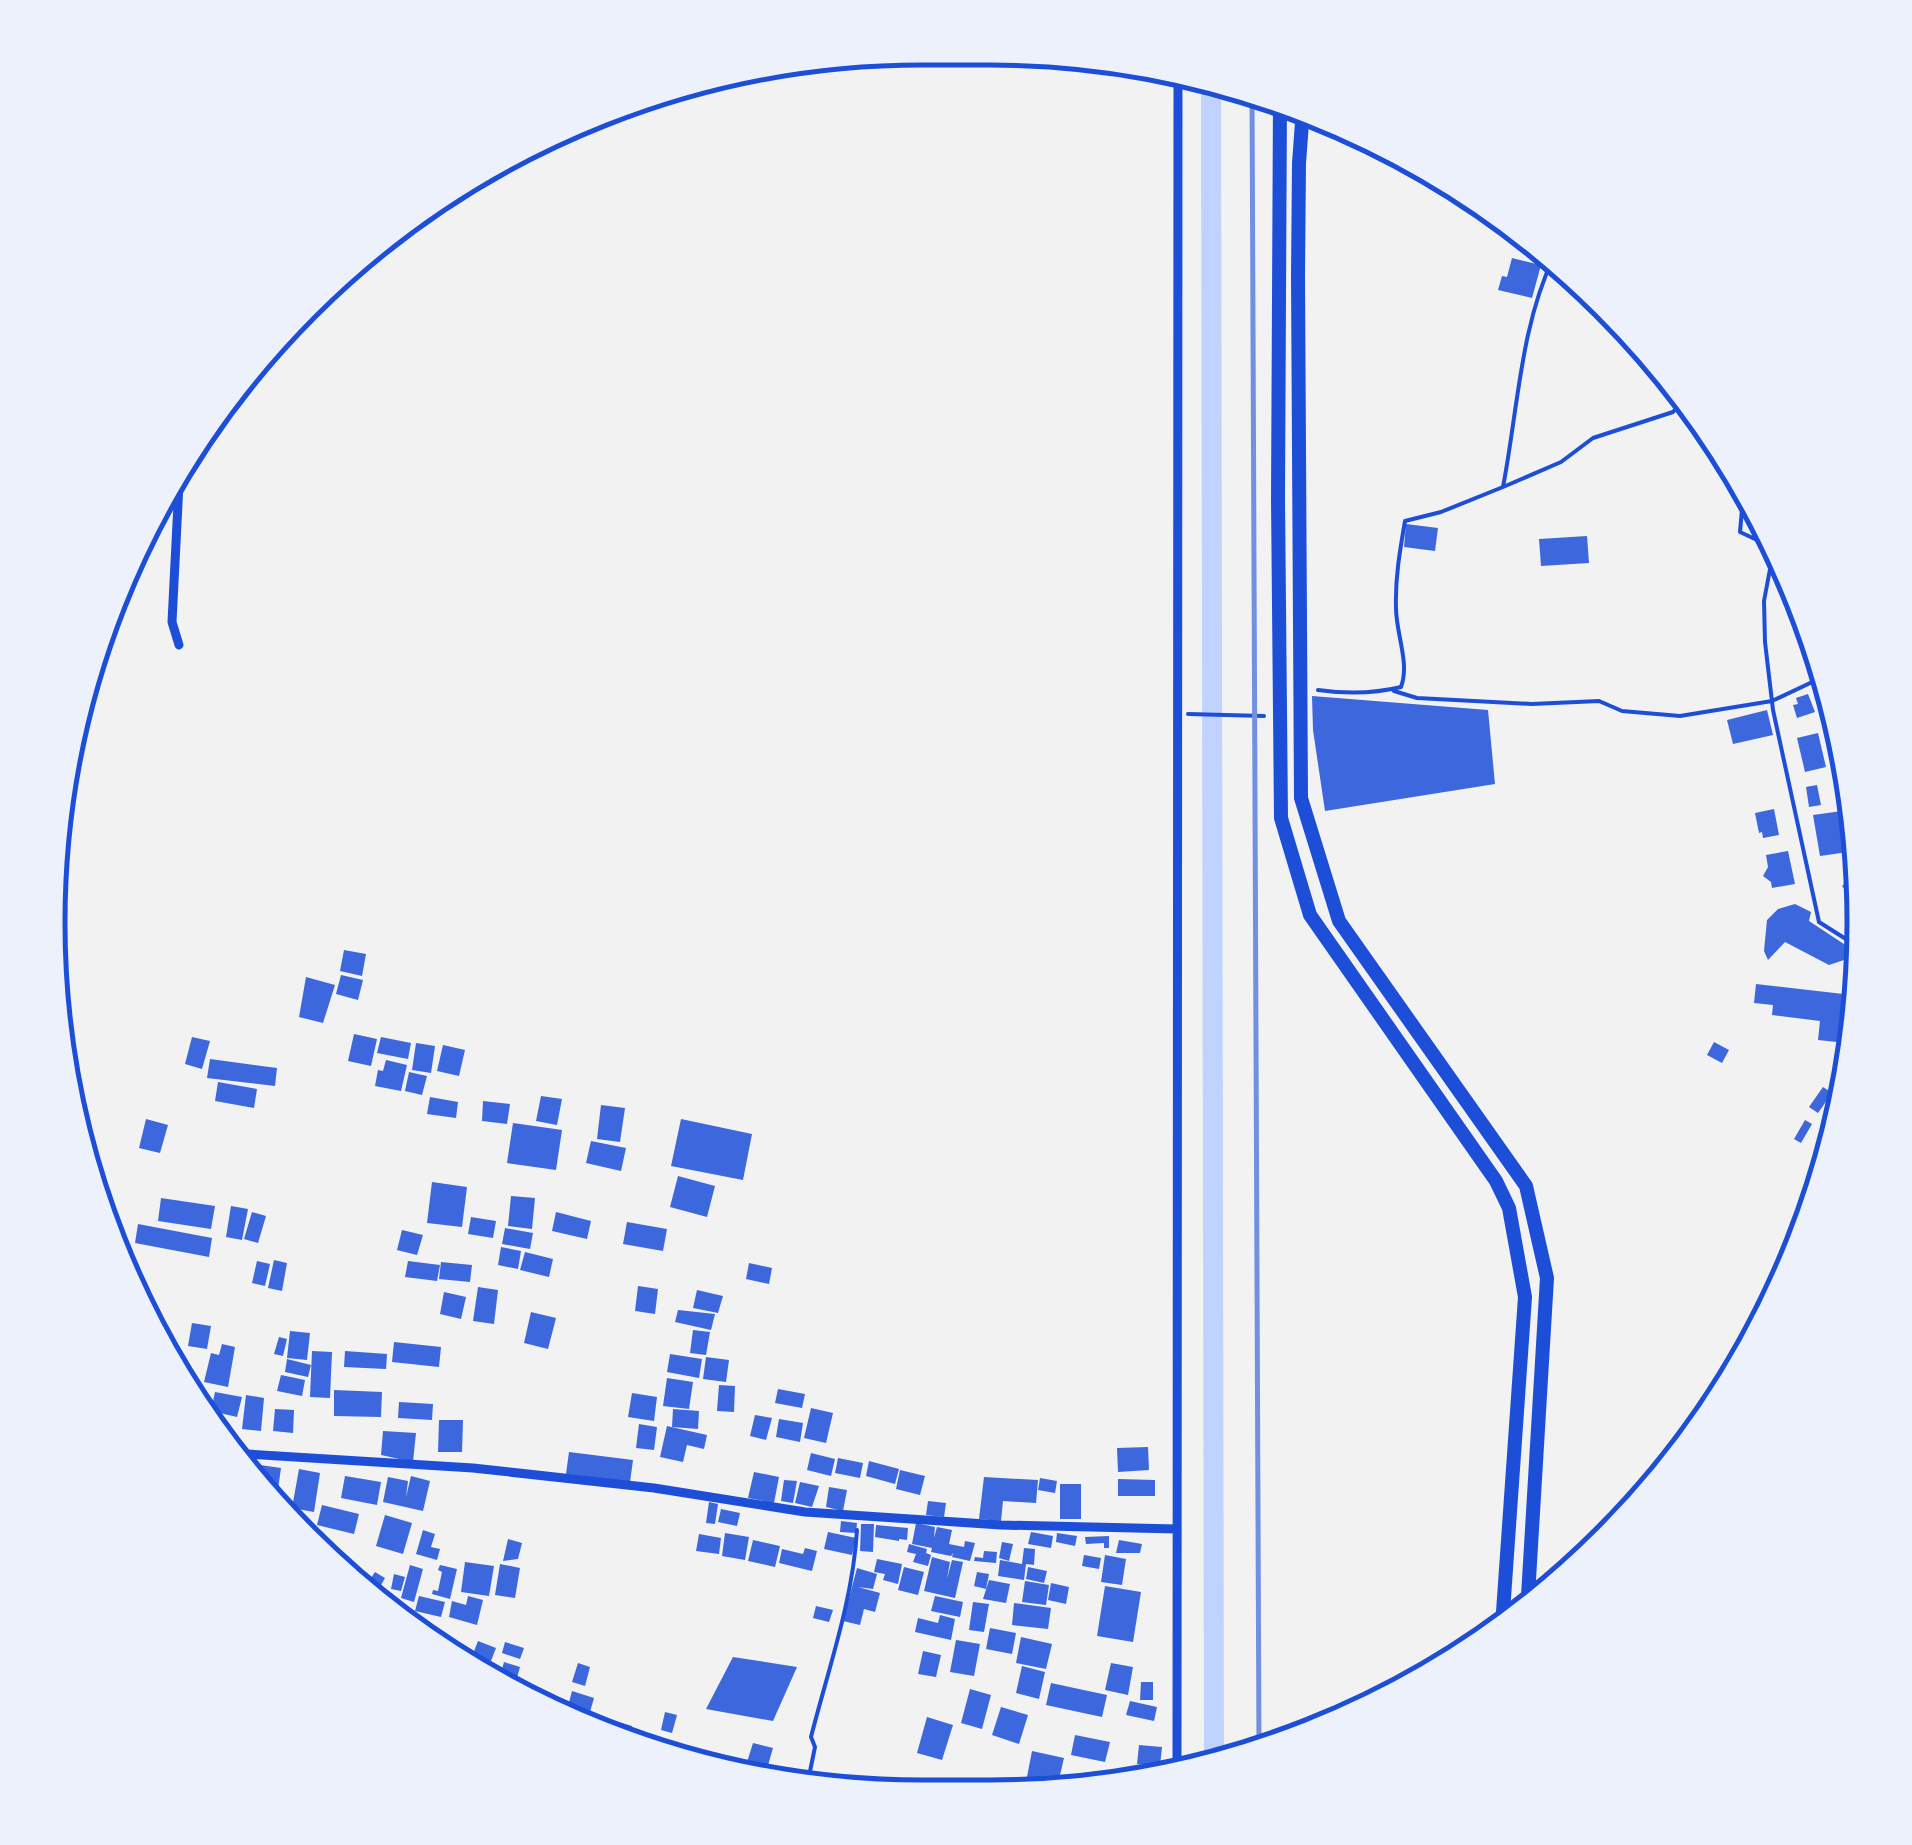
<svg xmlns="http://www.w3.org/2000/svg" width="1912" height="1845" font-family="Jost,sans-serif">
  <style>
    .lines { fill: none; stroke-linecap: round; stroke-linejoin: round }
    .stream { stroke: #bfd3fe; stroke-width: 5 }
    .canal { stroke: #bfd3fe; stroke-width: 20 }
    .building { fill: #3d67dc }
    .path { stroke: #1d4ed8; stroke-width: 4 }
    .minor { stroke: #1d4ed8; stroke-width: 9 }
    .primary { stroke: #1d4ed8; stroke-width: 14 }
    .rail { stroke: #7290e2; stroke-width: 5 }
    .rim { fill: none; stroke: #1d4ed8; stroke-width: 5 }
  </style>
  <rect width="100%" height="100%" fill="#f2f2f2"/>
  <g class="lines">
    <!-- stream -->
    <path class="stream" d="M1213,1206l2,-1125"/>
    <!-- canal -->
    <path class="canal" d="M1211,80l3,1688"/>
  </g>
  <!-- building -->
  <path class="building" d="M1512,258l29,7 -9,33 -34,-8 4,-14 5,1z
    M1406,524l32,4 -3,23 -31,-4z
    M1587,536l2,27 -48,3 -2,-27z
    M1833,691l8,44 -13,4 -7,-18 14,-5 -8,-22z
    M1808,694l7,18 -18,6 -4,-13 5,-1 -2,-6z
    M1312,696l176,14 7,74 -170,27 -12,-81z
    M1767,710l6,25 -40,9 -6,-24z
    M1818,733l8,34 -21,5 -8,-34z
    M1817,785l4,20 -12,2 -3,-20z
    M1774,809l5,26 -16,3 -1,-6 -3,1 -4,-20z
    M1842,811l6,41 -28,4 -7,-41z
    M1788,851l7,33 -23,4 -1,-6 -8,-6 5,-9 -2,-12z
    M1862,870l-1,30 -5,4 -14,-18z
    M1795,904l16,8 -2,9 41,27 -6,12 -15,5 -44,-23 -17,18 -4,-9 3,-31 11,-11z
    M344,950l22,4 -4,22 -22,-5z
    M341,975l22,5 -5,20 -22,-6z
    M306,977l29,8 -12,38 -24,-6z
    M1756,984l96,11 -6,48 -28,-3 2,-19 -48,-6 1,-10 -19,-2z
    M354,1034l23,5 -6,27 -23,-5z
    M192,1037l18,4 -8,28 -17,-5z
    M381,1037l30,6 -3,16 -31,-6z
    M1714,1042l15,8 -7,13 -15,-8z
    M416,1043l19,3 -4,27 -19,-3z
    M443,1045l22,5 -6,26 -22,-5z
    M210,1059l67,9 -2,18 -68,-8z
    M386,1060l21,5 -6,26 -26,-5 3,-16 5,1z
    M409,1072l18,4 -5,19 -17,-4z
    M218,1082l39,7 -3,19 -39,-7z
    M1823,1087l9,6 -14,20 -9,-6z
    M541,1096l21,3 -5,26 -21,-4z
    M430,1097l28,5 -2,16 -29,-4z
    M483,1101l27,3 -3,20 -25,-3z
    M601,1105l24,3 -5,34 -23,-3z
    M146,1119l22,6 -8,28 -21,-5z
    M681,1119l71,15 -9,46 -72,-14z
    M1805,1120l7,4 -11,19 -7,-4z
    M513,1123l49,7 -6,40 -49,-7z
    M591,1141l35,7 -5,23 -35,-8z
    M1819,1159l9,4 -4,15 -11,-4z
    M678,1176l37,10 -8,31 -37,-10z
    M1810,1177l13,5 -7,23 -14,-6z
    M432,1182l35,5 -5,40 -35,-4z
    M511,1196l24,2 -3,31 -24,-3z
    M161,1198l54,8 -4,23 -53,-8z
    M231,1206l17,3 -6,31 -16,-3z
    M252,1212l14,4 -8,27 -14,-4z
    M556,1212l35,9 -4,18 -35,-8z
    M471,1217l25,4 -3,17 -25,-4z
    M627,1222l40,7 -4,22 -40,-7z
    M138,1224l74,14 -3,19 -74,-14z
    M505,1228l28,5 -3,16 -28,-5z
    M402,1230l21,5 -6,20 -20,-5z
    M501,1247l20,4 -3,18 -20,-4z
    M525,1252l28,7 -4,18 -29,-7z
    M274,1260l13,3 -5,28 -14,-3z
    M257,1261l13,3 -5,22 -13,-3z
    M408,1261l32,4 -3,16 -32,-4z
    M441,1262l31,3 -2,17 -31,-3z
    M749,1263l23,5 -3,16 -23,-5z
    M638,1286l20,3 -3,25 -20,-3z
    M478,1287l20,3 -4,34 -21,-3z
    M697,1290l26,6 -5,17 -25,-5z
    M444,1292l22,5 -5,22 -21,-5z
    M678,1310l37,4 -4,16 -36,-8z
    M531,1312l25,6 -8,31 -24,-6z
    M192,1323l19,3 -4,23 -19,-3z
    M693,1330l17,2 -4,23 -16,-2z
    M290,1331l20,2 -3,27 -20,-2z
    M279,1337l8,2 -4,17 -9,-2z
    M394,1342l47,5 -2,20 -47,-5z
    M222,1344l13,3 -7,40 -24,-5 7,-29 8,2z
    M312,1351l20,1 -2,46 -20,-1z
    M345,1351l42,3 -1,15 -42,-2z
    M670,1354l32,5 -3,19 -32,-6z
    M706,1357l23,3 -3,22 -23,-3z
    M287,1359l24,6 -3,12 -23,-5z
    M281,1375l24,5 -3,16 -25,-5z
    M667,1378l26,4 -4,27 -26,-3z
    M719,1385l16,1 -1,26 -17,-1z
    M778,1389l27,5 -3,14 -27,-5z
    M334,1390l48,2 -1,25 -47,-1z
    M215,1392l27,5 -5,20 -26,-6z
    M632,1393l25,4 -3,24 -26,-4z
    M246,1395l18,3 -3,33 -19,-2z
    M399,1402l34,2 -1,16 -34,-2z
    M811,1408l22,5 -7,30 -22,-5z
    M275,1409l19,1 -1,23 -20,-2z
    M673,1409l26,2 -1,18 -26,-2z
    M755,1415l17,3 -6,22 -16,-4z
    M779,1419l24,4 -3,19 -24,-5z
    M439,1420h24l-1,32h-24z
    M639,1424l18,3 -3,23 -18,-2z
    M667,1426l40,9 -3,14 -17,-4 -4,17 -23,-5z
    M383,1431l33,2 -3,29 -32,-7z
    M1148,1447l1,23 -31,2 -1,-24z
    M569,1452l64,8 -3,22 -64,-8z
    M811,1453l24,6 -4,17 -24,-6z
    M838,1458l25,5 -3,15 -25,-5z
    M869,1461l30,8 -4,15 -29,-8z
    M260,1465l21,3 -4,29 -16,-2 -5,-7z
    M299,1469l21,4 -6,39 -22,-4z
    M900,1470l25,6 -5,19 -24,-6z
    M754,1472l25,5 -5,26 -26,-5z
    M345,1476l36,6 -4,23 -36,-7z
    M411,1476l19,5 -7,30 -40,-9 5,-25 20,4 -2,16z
    M984,1477l54,3 -2,23 -33,-2 -2,20 -22,-2z
    M1040,1478l17,3 -2,12 -17,-3z
    M1118,1479l37,1v16h-37z
    M784,1480l13,1 -4,22 -12,-2z
    M800,1482l19,4 -7,21 -17,-4z
    M1060,1484h21v35h-21z
    M829,1487l18,3 -4,21 -17,-4z
    M928,1501l18,2 -2,14 -18,-2z
    M709,1502l9,2 -3,20 -9,-1z
    M322,1505l37,9 -5,20 -37,-9z
    M721,1509l19,4 -3,13 -19,-4z
    M385,1515l27,8 -9,31 -27,-8z
    M841,1521l16,2 -1,10 -16,-1z
    M916,1523l19,4 -1,11 3,-11 15,3 -3,14 15,3 1,-6 10,2 -5,18 -18,-4 1,-4 -2,3 -20,-4 1,-4 -20,-4z
    M861,1524h13l-1,28 -13,-1z
    M876,1525l32,3 -1,12 -8,-1v2l-24,-4z
    M423,1530l12,4 -4,13 9,2 -3,11 -21,-6z
    M828,1532l28,6 -4,17 -28,-6z
    M1031,1532l22,4 -2,12 -23,-4z
    M725,1533l24,4 -4,23 -23,-4z
    M1057,1533l20,3 -2,10 -19,-4z
    M699,1534l22,4 -2,16 -23,-3z
    M1109,1536v12h-5v-5l-18,1 -1,-7z
    M508,1539l14,4 -4,16 -15,2z
    M753,1540l27,6 -5,21 -27,-6z
    M1119,1540l23,4 -2,9h-24z
    M1002,1542l11,2 -4,17 -10,-3z
    M909,1544l18,5 -1,4 5,2 -3,11 -15,-4 3,-8 -9,-2z
    M805,1548l12,3 -5,20 -33,-8 3,-14 21,5z
    M1024,1548l11,1 -1,16 -8,-1 -2,16 -26,-4 2,-16 22,4z
    M984,1551l13,1 -1,11 -22,-2 1,-4 8,1z
    M1084,1555l17,3 -2,11 -17,-3z
    M1105,1555l21,4 -4,26 -21,-3z
    M932,1557l18,5 -3,17 5,-19 11,2 -8,36 -31,-7z
    M877,1559l25,5 -4,20 -15,-4 2,-6 -11,-2z
    M465,1562l29,4 -5,30 -28,-4z
    M500,1564l20,4 -5,30 -20,-3z
    M410,1565l13,4 -9,33 -13,-4z
    M440,1565l17,4 -7,30 -18,-5 1,-4 5,1 4,-19 -4,-2z
    M904,1567l20,5 -6,23 -20,-5z
    M1028,1567l19,4 -3,12 -18,-4z
    M857,1568l20,6 -4,15 -15,-2 22,6 -5,19 -11,-3 -4,16 -17,-4z
    M375,1572l10,6 -9,16 -11,-7z
    M977,1572l12,2 -3,15 -12,-3z
    M394,1574l11,3 -4,14 -10,-2z
    M989,1580l21,4 -4,19 -23,-4z
    M1025,1581l24,4 -3,20 -24,-3z
    M1051,1583l18,4 -3,17 -18,-4z
    M1105,1586l36,6 -8,50 -36,-6z
    M419,1596l26,6 -4,15 -26,-6z
    M468,1596l15,4 -6,25 -28,-8 3,-16 14,4z
    M935,1596l28,6 -3,15 -29,-6z
    M973,1602l16,2 -5,28 -15,-2z
    M1014,1603l37,5 -3,21 -36,-4z
    M816,1606l17,4 -4,12 -16,-4z
    M940,1615l15,4 -4,21 -36,-8 3,-14 20,5z
    M990,1628l26,5 -4,21 -26,-5z
    M1021,1637l31,7 -6,25 -30,-6z
    M956,1640l24,4 -6,32 -24,-4z
    M478,1641l18,7 -5,13 -18,-7z
    M505,1642l19,6 -4,11 -18,-6z
    M923,1651l18,4 -5,22 -18,-3z
    M733,1657l64,10 -24,54 -67,-12z
    M504,1662l16,5 -3,11 -16,-5z
    M578,1663l12,4 -5,19 -13,-4z
    M1111,1663l22,4 -5,28 -23,-5z
    M1022,1666l23,6 -6,27 -23,-6z
    M493,1673l20,6 -3,12 -19,-11z
    M1141,1682h12v18h-13z
    M1051,1683l56,12 -5,22 -56,-12z
    M970,1689l21,6 -9,34 -21,-6z
    M572,1691l22,7 -8,28 -21,-8z
    M1130,1701l27,6 -3,14 -28,-6z
    M1001,1707l27,8 -9,29 -27,-9z
    M665,1712l12,3 -5,18 -11,-3z
    M927,1717l26,8 -11,35 -25,-7z
    M605,1718l27,8 -5,15 -27,-9z
    M1075,1735l35,7 -5,20 -34,-7z
    M664,1743l18,5 -4,13 -17,-6z
    M753,1743l20,5 -9,31 -21,-4z
    M1139,1745l23,2 -2,19 -23,-2z
    M1032,1751l32,7 -7,30 -31,-6z
    M1033,1786l29,7 -31,3z"/>
  <g class="lines">
    <!-- path -->
    <path class="path" d="M1503,487l58,-25 32,-24 80,-26 14,-17
      M1744,487l-4,45 34,16 -10,53 1,41 8,68 46,212 41,26
      M1318,690c29,4 55,4 83,-3 9,-24 -5,-53 -5,-79 -1,-30 4,-58 9,-87l36,-9 62,-25c15,-78 17,-159 51,-231
      M1394,691l23,7 115,6 67,-3 23,10 58,5 92,-15 55,-26
      M1188,714l76,2
      M807,1786l8,-39 -4,-10c17,-67 42,-137 46,-207"/>
    <!-- minor -->
    <path class="minor" d="M179,645l-7,-23 8,-158
      M231,1453l242,15 181,20 151,24 196,13 176,4
      M1177,1774l1,-1702"/>
    <!-- primary -->
    <path class="primary" d="M1280,98l-2,401 3,319 29,97 186,266 13,27 16,89 -22,315 2,15
      M1303,109l-4,54 -1,113 3,522 38,123 187,265 21,92 -20,335"/>
    <!-- rail -->
    <path class="rail" d="M1252,90l7,1661"/>
  </g>
  <!-- crop -->
  <path d="M0 0H1912V1845H0ZM922 65H990A857 857 0 0 1 1847 922V923A857 857 0 0 1 990 1780H922A857 857 0 0 1 65 923V922A857 857 0 0 1 922 65Z" fill="#edf1fc" fill-rule="evenodd"/>
  <path class="rim" d="M922 65H990A857 857 0 0 1 1847 922V923A857 857 0 0 1 990 1780H922A857 857 0 0 1 65 923V922A857 857 0 0 1 922 65Z"/>
</svg>
